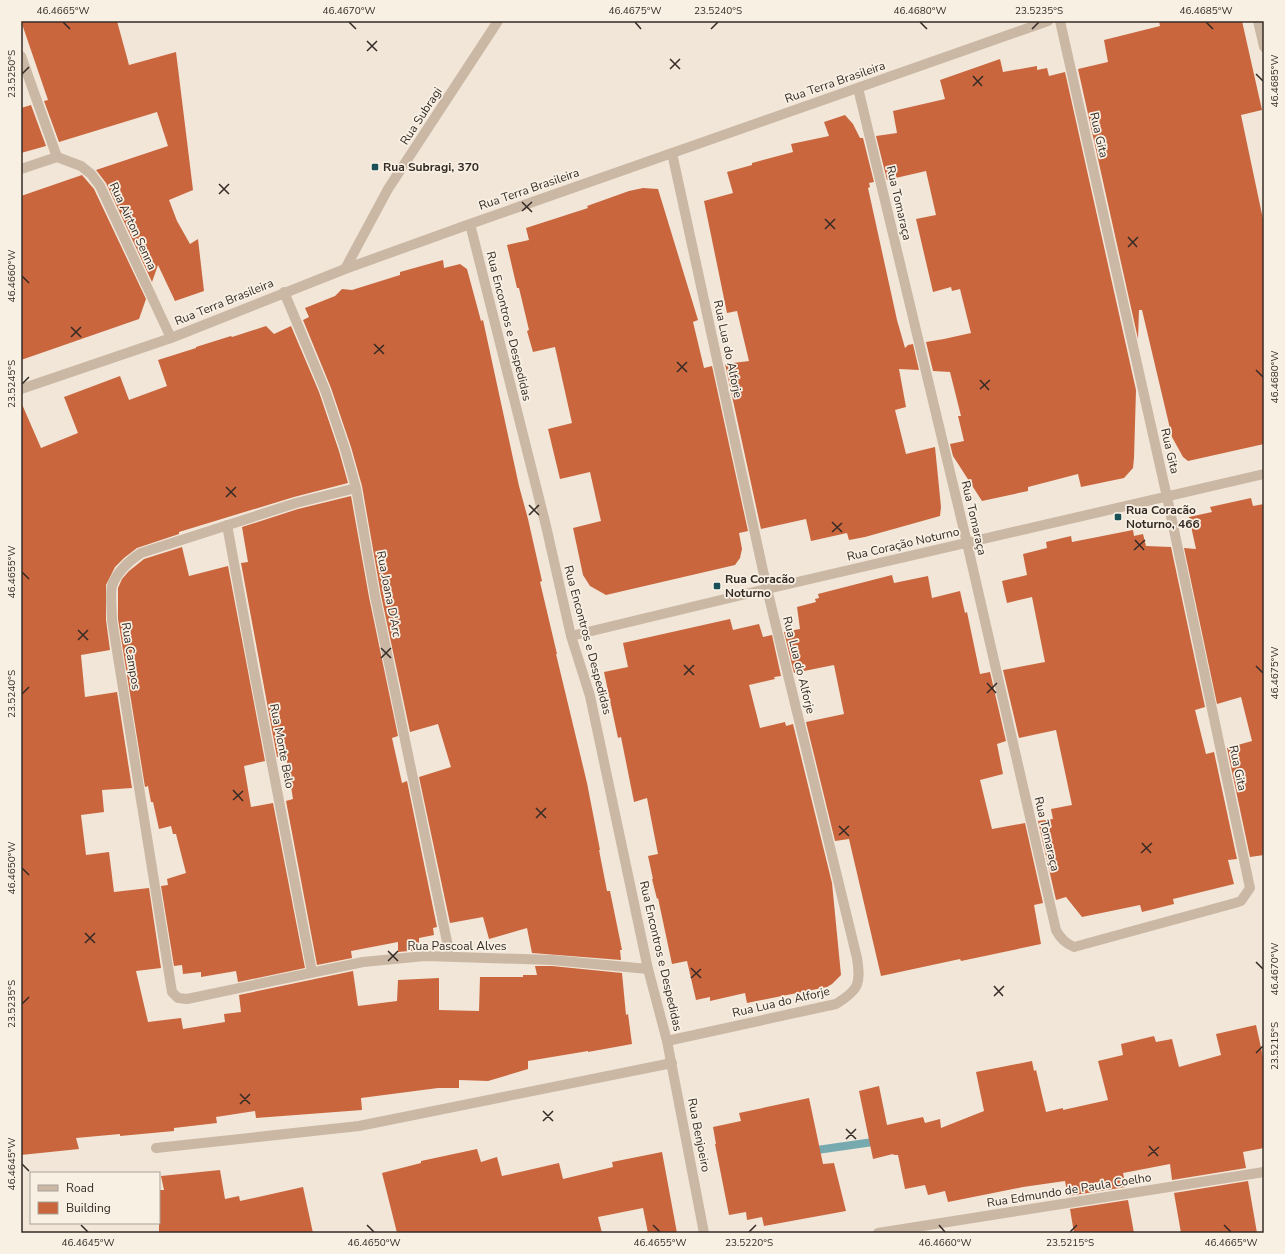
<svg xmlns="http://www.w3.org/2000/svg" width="1285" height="1254" font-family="'Nunito Sans',sans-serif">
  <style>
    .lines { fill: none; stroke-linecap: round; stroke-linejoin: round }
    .stream { stroke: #76aaaf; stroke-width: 8 }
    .building { fill: #c9663e }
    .lane { stroke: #cab7a4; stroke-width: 10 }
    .street { stroke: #cab7a4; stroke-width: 10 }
    .ticks { fill: none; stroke: #352b26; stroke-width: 1.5 }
    .poi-dot { fill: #1a5057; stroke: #f9f0e4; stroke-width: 1.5 }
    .labels { text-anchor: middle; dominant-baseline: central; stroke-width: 3.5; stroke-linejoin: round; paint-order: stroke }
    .street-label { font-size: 12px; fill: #352b26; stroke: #f9f0e4 }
    .poi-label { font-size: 12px; font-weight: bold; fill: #352b26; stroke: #f9f0e4; text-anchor: start }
    .neatline { fill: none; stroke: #352b26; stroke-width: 1.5 }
    .ticks-label { font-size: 10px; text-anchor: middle; fill: #352b26 }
  </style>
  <rect width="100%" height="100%" fill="#f2e6d8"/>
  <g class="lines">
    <!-- stream -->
    <path class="stream" d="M810,1151l70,-10"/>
  </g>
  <!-- building -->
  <path class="building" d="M21,21h96l12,44 47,-13 17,138 -24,10 8,21 13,23 8,-5 6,52 -29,10 -17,-36 -6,17 -46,-99 -10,-13 72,-24 -11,-34 -98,30 -15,-41 4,-1z
    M1159,21h83l20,89 -21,5 23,109v220l-76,17 -5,-4 -11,-20 -30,-127h-3l-1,29 -60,-270 30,-7 -4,-22 56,-14z
    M1000,59l3,13 34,-6v4l10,-2 2,8 16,-4 71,318 -2,68 -1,10 -9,10 -43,9 -3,-13 -50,13v4l-46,10 -29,-45 -3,-12 14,-3 -6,-25h3l-11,-44 -17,-1 -7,-29 18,-3 27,-6 -11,-44 -8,2 -1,-4 -18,5 -17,-73 20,-4 -10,-44 -39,9 -11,-44 21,-3 -4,-22 52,-12 -5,-19z
    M31,105l15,41 -25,7v-45z
    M845,115l8,9 7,14h3l11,44 -5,1 1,4 -2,1 29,132 8,28 3,-3 5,-1 6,26 -20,-1 7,38 -11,3 11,44 29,-7 6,60 -1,9 -75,21 -16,3 -2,-7 -36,8 -5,-22 -45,10 -36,-165 24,-3 -12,-50 -10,2 -23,-112 29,-8 -6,-21 25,-7v-2l41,-11 -2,-8 38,-8 -5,-14z
    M82,175l12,14 52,110 -7,20 -118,41v-164z
    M643,188l15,1 40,131 -5,2 11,46 8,-2 36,165 -9,2 3,16 -2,9 -5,7 -129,30 -16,-9 -7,-11 -10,-47 28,-7 -11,-49 -30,7 -12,-50 24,-6 -17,-76 -22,5 -6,-21 2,-1 -10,-42h-2l-10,-43 22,-5 -3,-12 62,-20 -1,-2 42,-15z
    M443,260l1,8 16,-4 7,5 14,52 2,-1 36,166 9,33 14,62 -2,1 17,72h-1l31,129 13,67h-1l8,41h3l12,59h-2l1,10 -89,-7 -5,-25 -38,11 -6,-22 -33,6 -31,-146 32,-10 -13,-43 -28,8 -29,-137 -19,-109 -11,-39 -20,-59 -28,-68 6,-3 -4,-9 30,-12 7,-7 10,1 48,-15v-3z
    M266,326l8,8 17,-8 28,66 20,59 9,32 -54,14 -115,35v2l-42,14 -13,10 -9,9 -9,18v35l4,30 -29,5 4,42 32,-5 15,96 -30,2 2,22 -23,3 5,40 23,-3 5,40 35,-4 12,80 -25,3 12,51 33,-4 2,11 42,-7 -1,-8 17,-2 -2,-17 114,-24 5,35 39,-5 1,-21 41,-2v32l40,1 1,-34h43v-2h14l-2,-9h17l70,7 4,42 2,-1 4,30 -44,8v-1l-60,10v8l-40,12 -29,-1v8h-21l-77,10 1,12 -106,8 -1,-7 -39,6 1,6 -43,5v3l-54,5v-2l-44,4 3,11 -58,6v-753l20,46 37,-15 -14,-36 56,-21 9,24 38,-14 -9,-26 38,-12v-1l35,-11 1,1z
    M351,496l18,101 29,139 -6,2 10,45 5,-2 30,146 -4,1 1,7 -15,3v12l-21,2v-10l-47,9 1,7 -35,7 -31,-164 7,-2 -7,-44 -9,2 -36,-194 7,-1 -6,-35 56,-18z
    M1251,498l2,8 11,-2v351l-14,2 -23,-109 25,-7 -11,-44 -24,7 -33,-156 12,1 -7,-32 23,-5 -2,-5z
    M1133,530l1,6 9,-2 3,12 25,1 34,160 -10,3 11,44 8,-2 23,107 -9,1 6,24 -61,15 1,5 -32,8 -2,-7 -58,12 -16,-20 -10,3 -18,-79 15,-2 -2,-10 21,-4 -16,-75 -37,8 -16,-68 42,-8 -13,-65 -25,6 -5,-22 25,-6 -4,-21 24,-6 -1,-6 25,-6 1,6z
    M182,547l7,29 39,-10 37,195 -21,5 7,41 22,-4 32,165 -67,14 -2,-11 -35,6v-5l-18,2 -1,-9 -8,1 -13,-80 7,-1 -1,-6 19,-6 -10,-39h-3l-2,-8 -12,3 -6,-27h-2l-3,-16 -3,1 -27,-168v-31l4,-9 7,-8 15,-12z
    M892,575l2,8 34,-7 4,22 28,-7 5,22 2,-1 13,62 10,-2 16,69 -9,3 6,30 -23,6 12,49 33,-6 18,80 -9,2 7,39 -80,17 -1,-2 -79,17 -32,-137 -14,2 -29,-119 38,-8 -10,-49 -40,8 -10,-41 16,-3 -3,-22 19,-5 -1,-3 4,-1 -1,-4z
    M730,619l3,11 26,-6 4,13 9,-2 9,41 -7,1 1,2 -26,6 11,43 25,-6 1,4 7,-2 39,159 9,92 -9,9 -5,3 -80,16 -2,-10 -35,8v-4l-14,3 -9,-39 -15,3 -14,-66 -1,1 -5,-20h1l-5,-23 10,-2 -11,-56 -13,4 -13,-65 -3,1 -14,-66 24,-5 -5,-24z
    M1256,1025l8,36v87l-21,4 3,16 -74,12 -2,-16 -47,9 3,14 -58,9 -3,-15 -42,6 -75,15 -3,-11 -17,4 -3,-10 -20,4 -7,-34h-4l-1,-1 -20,5 -14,-68 20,-5 8,39 36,-8 2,6 15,-4 1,9 43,-17 -8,-39 56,-11 2,10 2,-1 10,42 17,-4v2l45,-10 -10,-39 25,-6 -2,-11 33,-8 2,6 16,-3 7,28 42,-12 -5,-21z
    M809,1098l14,66 11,-1 12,48 -82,15 -2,-9 -15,3 -1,-8 -17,3 -14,-71h1l-3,-17 28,-6 -2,-8z
    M477,1149l4,13 16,-5 5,19 57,-13 4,16 50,-12 -1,-5 50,-10 15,81h-29l-5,-25 -45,9 4,16h-205l-15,-60 39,-10v-2z
    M220,1170l5,29 14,-3 1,5 63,-14 10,46h-154v-43h5l-3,-14z
    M1248,1181l9,52h-76l-7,-40z
    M1128,1200l6,33h-60l-4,-24z"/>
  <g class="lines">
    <!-- lane -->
    <path class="lane" d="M21,56l36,101"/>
    <!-- street -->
    <path class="street" d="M1258,21l6,26
      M858,88l109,455 89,387c4,8 11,14 18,17l161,-44 6,-2 9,-13 -83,-391 -107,-476
      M21,169l36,-12 24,9 10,8 9,12 71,152
      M470,224l76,302 25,110 19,60 58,273 19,72 37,192
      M345,269l43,-80 110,-168
      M284,292l41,98 20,59 11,39 19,108 75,360
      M21,389l150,-51 174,-69 125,-45 578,-203
      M356,488l-60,15 -155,50c-12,8 -24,18 -29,33 -2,8 0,25 0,34l60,372 6,6 9,1 176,-37 62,-6 127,4 96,9
      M227,525l26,141 59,306
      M571,636l196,-47 497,-115
      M667,1041l169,-37c23,-14 25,-20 21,-46l-90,-369 -95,-436
      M156,1148l203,-22 313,-63
      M878,1233l386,-61"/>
  </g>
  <!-- ticks -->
  <path class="ticks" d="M63,22l7,7M349,22l7,7M635,22l6,7M920,22l7,7M1206,22l7,7M711,29l7,-7M1032,29l7,-7M367,41l10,10M367,51l10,-10M670,59l10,10M670,69l10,-10M22,74l7,-7M1256,74l7,7M973,76l9,10M973,86l10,-10M219,184l10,10M219,194l10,-10M522,202l10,10M522,211l10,-9M825,219l10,10M825,229l10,-10M1128,237l9,10M1128,247l10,-10M22,276l7,7M71,327l10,10M71,337l10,-10M374,344l10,10M374,354l10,-9M677,362l10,10M1256,370l7,7M677,372l10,-10M980,380l9,10M22,384l7,-7M980,389l10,-9M226,487l10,10M226,497l10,-10M529,505l10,10M529,515l10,-10M832,522l10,10M832,532l10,-9M1135,540l9,10M1134,550l11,-10M22,572l7,7M78,630l10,10M78,640l10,-10M381,648l10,10M381,658l10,-10M684,665l10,10M1256,666l7,7M684,675l10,-10M987,683l9,10M987,693l10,-10M22,694l7,-7M233,790l10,11M233,800l10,-9M536,808l10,10M536,818l10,-10M839,826l10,10M839,835l10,-9M1142,843l9,10M1141,853l11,-10M22,868l7,7M85,933l10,10M85,943l10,-10M388,951l10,10M388,961l10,-10M1256,962l7,7M691,968l10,10M691,978l10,-9M994,986l9,10M994,996l10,-10M22,1004l7,-7M1256,1053l7,-7M240,1094l10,10M240,1104l10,-10M543,1111l10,10M543,1121l10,-10M846,1129l10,10M846,1139l10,-10M1149,1146l9,10M1148,1156l11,-9M22,1164l7,7M81,1225l7,7M367,1225l7,7M653,1225l7,7M939,1225l6,7M1224,1225l7,7M749,1232l7,-7M1070,1232l7,-7"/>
  <!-- markers -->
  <g class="poi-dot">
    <rect x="371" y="163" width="8" height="8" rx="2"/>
    <rect x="1114" y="513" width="8" height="8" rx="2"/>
    <rect x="713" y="582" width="8" height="8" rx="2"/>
  </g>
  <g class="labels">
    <!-- street labels -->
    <g class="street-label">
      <text transform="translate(835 82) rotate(-19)">Rua Terra Brasileira</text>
      <text transform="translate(421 116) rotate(-57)">Rua Subragi</text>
      <text transform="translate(1099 135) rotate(77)">Rua Gita</text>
      <text transform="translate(529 189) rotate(-19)">Rua Terra Brasileira</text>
      <text transform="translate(899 203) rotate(77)">Rua Tomaraça</text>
      <text transform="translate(133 226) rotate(65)">Rua Airton Senna</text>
      <text transform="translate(224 302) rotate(-22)">Rua Terra Brasileira</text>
      <text transform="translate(509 326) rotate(76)">Rua Encontros e Despedidas</text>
      <text transform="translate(728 349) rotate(78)">Rua Lua do Alforje</text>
      <text transform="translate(1170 451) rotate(77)">Rua Gita</text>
      <text transform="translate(974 518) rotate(77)">Rua Tomaraça</text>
      <text transform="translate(903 544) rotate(-13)">Rua Coração Noturno</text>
      <text transform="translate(389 594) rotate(79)">Rua Joana D'Arc</text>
      <text transform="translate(588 640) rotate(75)">Rua Encontros e Despedidas</text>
      <text transform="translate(131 656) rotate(81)">Rua Campos</text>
      <text transform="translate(799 665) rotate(76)">Rua Lua do Alforje</text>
      <text transform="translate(282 746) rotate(79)">Rua Monte Belo</text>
      <text transform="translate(1238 768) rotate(78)">Rua Gita</text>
      <text transform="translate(1047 834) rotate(77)">Rua Tomaraça</text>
      <text x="457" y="946">Rua Pascoal Alves</text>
      <text transform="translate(661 956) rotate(77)">Rua Encontros e Despedidas</text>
      <text transform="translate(781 1002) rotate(-13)">Rua Lua do Alforje</text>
      <text transform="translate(699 1135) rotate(79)">Rua Benjoeiro</text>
      <text transform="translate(1069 1190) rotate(-9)">Rua Edmundo de Paula Coelho</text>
    </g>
    <!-- poi labels -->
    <g class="poi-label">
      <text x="383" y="167">Rua Subragi, 370</text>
      <text x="1126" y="510">Rua Coracão<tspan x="1126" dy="14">Noturno, 466</tspan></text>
      <text x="725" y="579">Rua Coracão<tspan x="725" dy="14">Noturno</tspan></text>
    </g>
  </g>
  <!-- border -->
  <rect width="1285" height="1254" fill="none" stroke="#f9f0e4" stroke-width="44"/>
  <!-- legend -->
  <rect x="30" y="1172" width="130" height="52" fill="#f9f0e4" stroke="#aba198"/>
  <rect x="38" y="1185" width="20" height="6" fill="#cab7a4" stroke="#aba198"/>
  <text x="66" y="1192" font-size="12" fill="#352b26">Road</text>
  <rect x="38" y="1202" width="20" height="12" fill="#c9663e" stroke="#aba198"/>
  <text x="66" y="1212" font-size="12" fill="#352b26">Building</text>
  <rect x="22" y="22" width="1241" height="1210" class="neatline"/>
  <g class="ticks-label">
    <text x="63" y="14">46.4665°W</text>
    <text x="349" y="14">46.4670°W</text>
    <text x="635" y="14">46.4675°W</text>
    <text x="718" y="14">23.5240°S</text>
    <text x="920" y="14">46.4680°W</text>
    <text x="1039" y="14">23.5235°S</text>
    <text x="1206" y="14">46.4685°W</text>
    <text transform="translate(11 74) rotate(-90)" y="4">23.5250°S</text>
    <text transform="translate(1274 81) rotate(-90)" y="4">46.4685°W</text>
    <text transform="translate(11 276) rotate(-90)" y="4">46.4660°W</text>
    <text transform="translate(1274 377) rotate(-90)" y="4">46.4680°W</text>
    <text transform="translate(11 384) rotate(-90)" y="4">23.5245°S</text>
    <text transform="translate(11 572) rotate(-90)" y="4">46.4655°W</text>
    <text transform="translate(1274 673) rotate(-90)" y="4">46.4675°W</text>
    <text transform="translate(11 694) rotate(-90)" y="4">23.5240°S</text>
    <text transform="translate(11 868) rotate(-90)" y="4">46.4650°W</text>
    <text transform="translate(1274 969) rotate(-90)" y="4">46.4670°W</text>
    <text transform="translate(11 1004) rotate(-90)" y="4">23.5235°S</text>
    <text transform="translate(1274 1046) rotate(-90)" y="4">23.5215°S</text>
    <text transform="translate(11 1164) rotate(-90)" y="4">46.4645°W</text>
    <text x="88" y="1246">46.4645°W</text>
    <text x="374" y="1246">46.4650°W</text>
    <text x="660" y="1246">46.4655°W</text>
    <text x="749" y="1246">23.5220°S</text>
    <text x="945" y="1246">46.4660°W</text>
    <text x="1070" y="1246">23.5215°S</text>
    <text x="1231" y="1246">46.4665°W</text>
  </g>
</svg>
